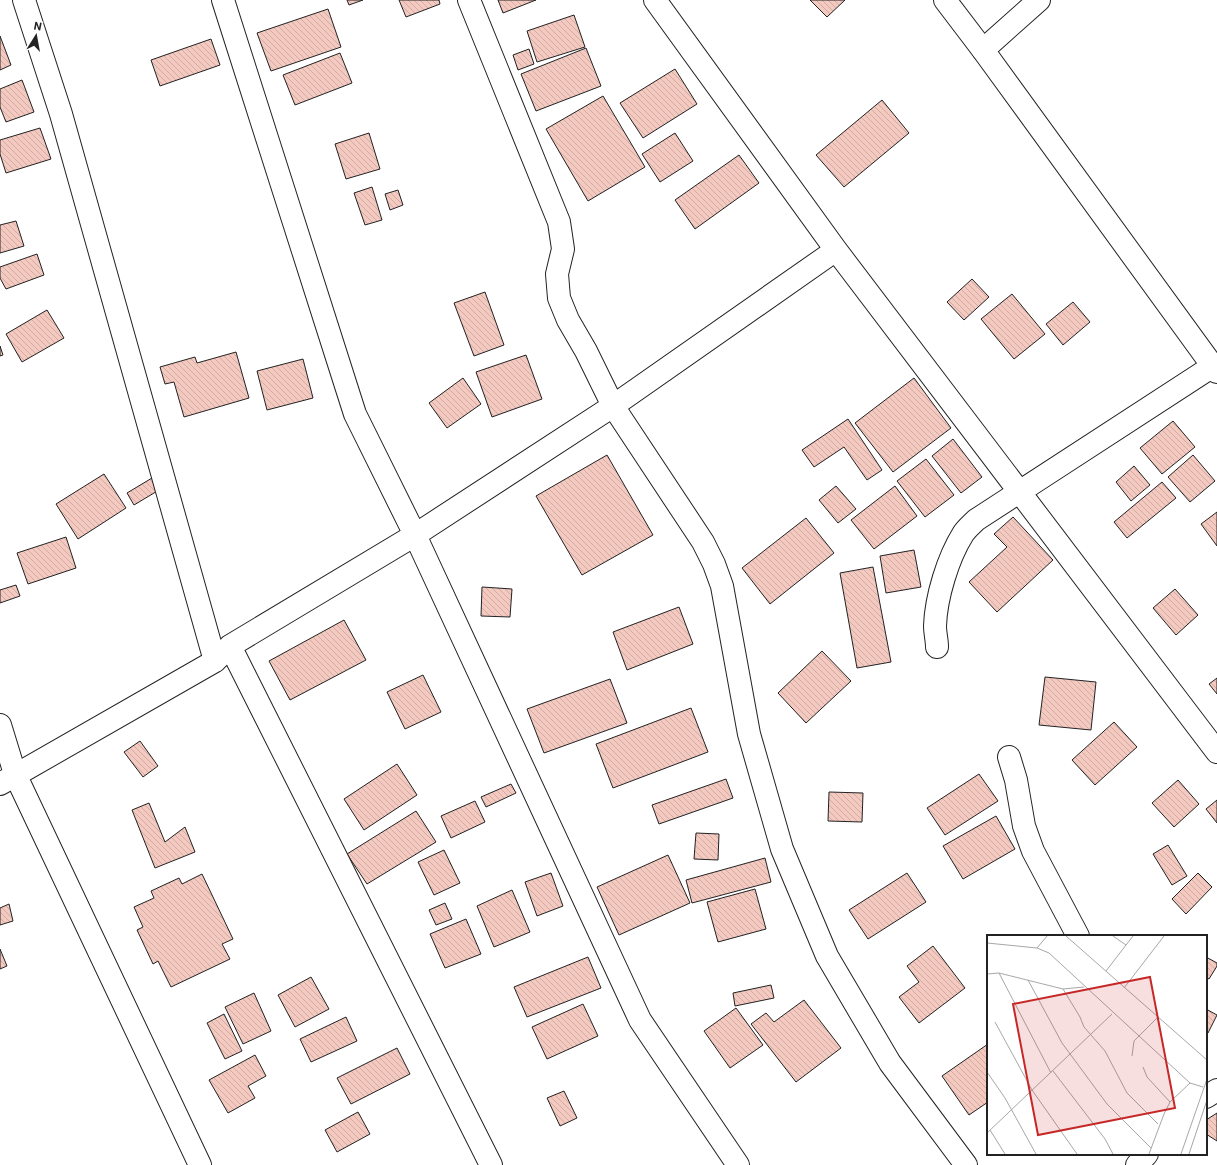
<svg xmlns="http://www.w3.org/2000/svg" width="1217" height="1165" font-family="Roboto,sans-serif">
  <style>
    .building { fill: url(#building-back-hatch); stroke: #222 }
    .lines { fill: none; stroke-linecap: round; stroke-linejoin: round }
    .street-casing { stroke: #222; stroke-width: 24 }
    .secondary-casing { stroke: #222; stroke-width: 24 }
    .street { stroke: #fff; stroke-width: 22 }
    .secondary { stroke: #fff; stroke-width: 22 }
    .inset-road { fill: none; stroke: #a7a7a7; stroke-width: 1 }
    .view { fill: #c62828; fill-opacity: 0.15; stroke: #c62828; stroke-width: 2 }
    .inset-edge { fill: none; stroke: #222; stroke-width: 2 }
  </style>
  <defs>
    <pattern id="building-back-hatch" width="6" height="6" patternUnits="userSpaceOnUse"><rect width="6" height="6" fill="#f3c9c0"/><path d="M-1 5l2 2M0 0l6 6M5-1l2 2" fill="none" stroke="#d0aca5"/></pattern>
  </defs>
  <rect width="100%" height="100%" fill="#fff"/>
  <!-- building -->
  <path class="building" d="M347,0h16l-14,5z
    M399,0h40l1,4 -34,13z
    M498,0h38l-33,13z
    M810,0h35l-18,17z
    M328,9l13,38 -70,24 -14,-38z
    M574,15l11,32 -48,15 -10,-31z
    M0,36l11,29 -11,5z
    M211,39l9,26 -60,21 -9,-26z
    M586,48l15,38 -65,25 -15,-37z
    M529,49l5,15 -16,6 -5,-15z
    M340,53l12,30 -57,22 -12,-30z
    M675,69l22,35 -54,34 -23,-35z
    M22,80l12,32 -28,10 -6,-15v-18z
    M603,96l42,71 -57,34 -42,-72z
    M882,100l27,33 -65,54 -28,-32z
    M40,128l11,31 -45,14 -6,-19v-14z
    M369,133l11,36 -34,10 -11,-35z
    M675,133l18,28 -33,21 -18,-28z
    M739,155l20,28 -64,46 -20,-29z
    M372,187l10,33 -17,5 -11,-32z
    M398,190l5,15 -13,5 -5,-16z
    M16,221l8,25 -24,7v-28z
    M37,254l7,21 -38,14 -6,-11v-11z
    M972,279l17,18 -25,23 -17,-18z
    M485,292l19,53 -30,11 -20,-53z
    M1012,294l33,40 -31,25 -33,-40z
    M1073,302l17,20 -27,23 -17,-21z
    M47,310l17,28 -42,24 -16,-28z
    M0,346l3,9 -3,1z
    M236,352l13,46 -65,19 -10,-35 -9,2 -5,-17 35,-10 2,6z
    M526,355l16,44 -50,18 -16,-45z
    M303,359l10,39 -46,12 -10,-39z
    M463,378l18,26 -34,24 -18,-25z
    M914,378l37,50 -58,44 -38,-49z
    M848,419l34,51 -15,10 -23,-33 -30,20 -12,-17z
    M1173,421l22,26 -33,27 -22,-26z
    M953,439l29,38 -21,16 -29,-37z
    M607,455l46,80 -71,40 -46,-79z
    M1193,455l22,26 -25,21 -22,-25z
    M926,459l28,36 -29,22 -28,-36z
    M1134,466l16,19 -19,16 -15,-19z
    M104,474l22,34 -48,31 -22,-35z
    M152,478l7,12 -25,15 -7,-12z
    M1162,482l14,16 -49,40 -13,-16z
    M836,486l20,23 -18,14 -19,-23z
    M895,486l22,30 -43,33 -23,-29z
    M1217,512v34l-16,-22z
    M1013,517l40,43 -56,52 -28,-30 38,-35 -13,-13z
    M806,518l28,35 -64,51 -28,-36z
    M66,537l10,31 -48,16 -11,-31z
    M914,550l7,37 -35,6 -6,-37z
    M873,567l18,95 -34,6 -17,-95z
    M16,585l4,11 -20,7v-13z
    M482,587l30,2 -2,28 -29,-1z
    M1175,589l23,26 -22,20 -23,-27z
    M679,607l14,37 -66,26 -14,-38z
    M344,620l22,40 -76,40 -21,-39z
    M822,651l29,30 -45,42 -28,-30z
    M423,675l18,37 -36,17 -18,-37z
    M1045,677l51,5 -5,48 -52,-5z
    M1217,678v16l-8,-10z
    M610,679l17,44 -83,30 -17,-44z
    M691,708l17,44 -95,36 -17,-44z
    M1114,722l23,25 -42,38 -23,-25z
    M140,741l18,25 -15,11 -19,-25z
    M397,764l20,31 -53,35 -20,-31z
    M979,774l19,27 -53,34 -18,-27z
    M726,779l7,19 -74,26 -7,-19z
    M1178,780l21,24 -25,23 -22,-24z
    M511,784l5,9 -30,14 -5,-10z
    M829,792l34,1 -1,29 -34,-1z
    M1217,800v23l-11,-14z
    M475,801l10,21 -34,16 -10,-22z
    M149,803l16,39 20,-15 10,25 -40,16 -23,-58z
    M416,811l20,31 -69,42 -20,-30z
    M996,816l19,33 -52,30 -20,-33z
    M696,833l23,1 -1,26 -24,-1z
    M1168,845l19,31 -15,9 -19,-31z
    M444,850l16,33 -26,12 -16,-33z
    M668,855l22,48 -71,32 -22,-48z
    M765,858l6,24 -79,21 -6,-23z
    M551,873l12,33 -26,10 -12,-34z
    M907,873l19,29 -58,37 -19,-29z
    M1198,873l14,14 -26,27 -14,-15z
    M202,874l31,65 -11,5 8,15 -59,28 -13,-26 -5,3 -16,-34 6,-3 -9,-20 20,-9 -3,-7 28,-13 3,6z
    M755,889l11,40 -48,13 -11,-40z
    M512,890l18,42 -36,15 -17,-41z
    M445,903l7,16 -16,6 -7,-15z
    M9,904l4,17 -13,4v-17z
    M466,919l15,35 -36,14 -15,-34z
    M933,946l32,42 -46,35 -20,-26 20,-15 -12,-16z
    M0,949l7,17 -7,3z
    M588,957l13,31 -74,29 -13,-30z
    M1206,957l11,6v3l-8,13 -3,-2z
    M311,977l18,32 -34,18 -17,-32z
    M771,985l3,13 -39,8 -2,-13z
    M254,993l17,38 -28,13 -18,-37z
    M804,1000l37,48 -45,34 -45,-58 15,-11 8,9z
    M583,1004l15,32 -51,23 -15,-32z
    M736,1008l27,37 -33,23 -26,-37z
    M1206,1009l11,6 -9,18 -2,-1z
    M224,1014l18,37 -17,8 -18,-36z
    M346,1017l11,24 -46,21 -11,-23z
    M988,1044v58l-19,13 -27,-39z
    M397,1048l13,26 -59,30 -14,-26z
    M255,1055l11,21 -18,10 7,12 -27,15 -19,-33z
    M564,1091l13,27 -17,8 -13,-28z
    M358,1112l12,22 -33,18 -12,-22z
    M1217,1113v28l-11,-7v-14z"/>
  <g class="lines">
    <!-- street casing -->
    <g class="street-casing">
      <path id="street" d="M24,0l37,114 154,547
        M223,0l132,414 60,121 225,485 98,145
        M469,0l90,222 4,27 -6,25 2,24 9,22 18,31 27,55 90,136 11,22 8,22 27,148 33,115 45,107 63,107 76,102
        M655,0l181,250 381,502
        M983,50l56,-50
        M230,646l261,519
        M937,647c0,-7 -2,-14 -2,-21 1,-29 13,-68 28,-92 3,-5 8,-9 13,-14l237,-154
        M0,725l15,49 185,391
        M1009,757l7,23 8,46 9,25 45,85
        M0,784l215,-123 15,-15 185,-111 198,-129 223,-156
        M1206,1097l11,-7
        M1137,1165l10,-11"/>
    </g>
    <!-- secondary casing -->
    <g class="secondary-casing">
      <path id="secondary" d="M945,0l38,50 234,322"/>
    </g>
    <!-- street -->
    <use href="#street" class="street"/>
    <!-- secondary -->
    <use href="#secondary" class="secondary"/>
  </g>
  <!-- overview -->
  <g transform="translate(987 935)">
    <rect width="220" height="220" fill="#fff"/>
    <path class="inset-road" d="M79,1l141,124M126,1l13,9M0,8l50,5 12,5 141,130 13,4M50,13l10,-12M119,36l27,-35M12,38l52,100M0,39l12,-1 64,16 21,-2M41,45l34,63 45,61 44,44M137,53l40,-52M76,54l17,28 4,10 21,24 22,42 31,31M8,87l37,68 45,64M145,121l2,-15 23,-23M156,132l4,10 23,25M66,136l52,68 8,15M0,137l18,26 31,56M3,195l15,24M0,198l125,-119M162,219l15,-40 6,-12 20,-19M194,219l26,-75M202,219l18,-54"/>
    <path class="view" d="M163,42l25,131 -137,27 -25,-131z"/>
    <rect width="220" height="220" class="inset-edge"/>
  </g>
  <!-- north arrow -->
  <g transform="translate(36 36) rotate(11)" stroke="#ffffff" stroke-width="3" paint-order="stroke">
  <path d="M0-3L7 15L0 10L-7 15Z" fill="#222222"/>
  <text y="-6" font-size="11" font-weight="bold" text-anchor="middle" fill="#222222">N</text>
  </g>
</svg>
